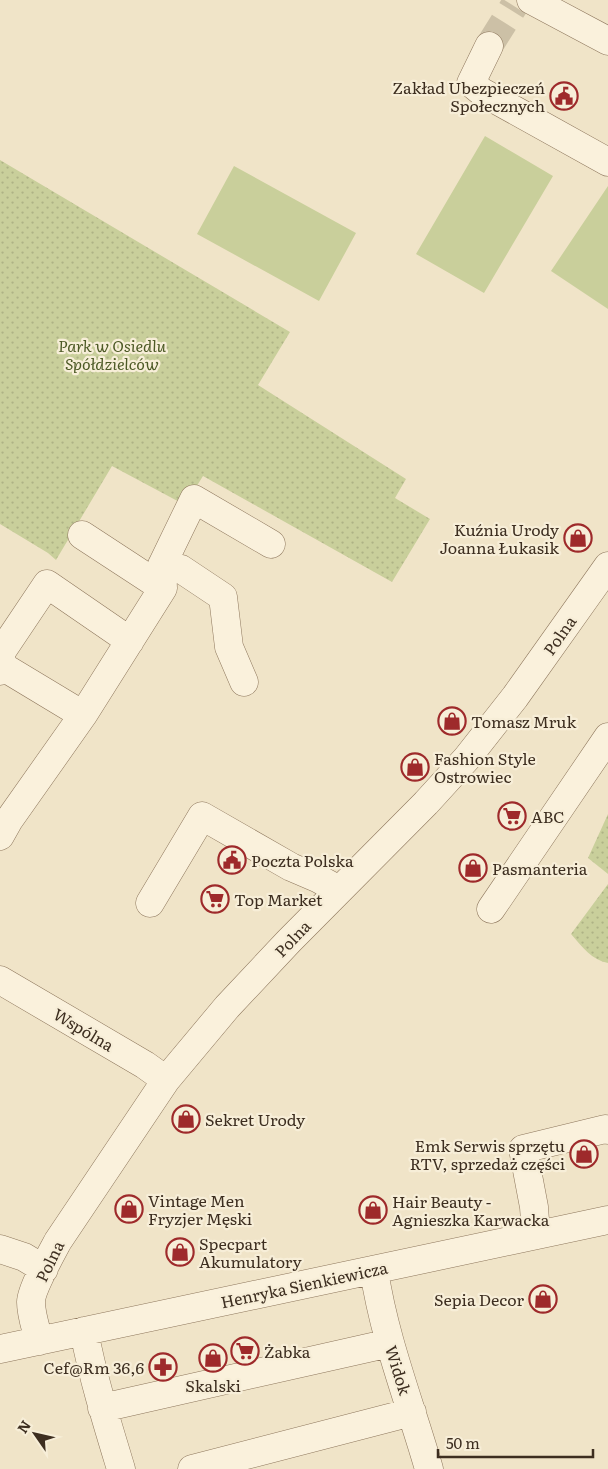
<svg xmlns="http://www.w3.org/2000/svg" width="608" height="1469" font-family="Literata,serif">
  <style>
    .green { fill: #c9cf9b }
    .park { fill: url(#park-dots) }
    .lines { fill: none; stroke-linecap: round; stroke-linejoin: round }
    .minor-tunnel { stroke: #ccc0a6; stroke-width: 28; stroke-dasharray: 28 14; stroke-linecap: butt }
    .minor-casing { stroke: #8d765c; stroke-width: 29 }
    .minor { stroke: #faf1dc; stroke-width: 28 }
    .labels { text-anchor: middle; dominant-baseline: central; stroke-width: 4.5; stroke-linejoin: round; paint-order: stroke }
    .poi-label { font-size: 16px; fill: #3d2e20; stroke: #f7eed8; text-anchor: start }
    .park-label { font-size: 16px; font-style: italic; fill: #4d5a26; stroke: #f7eed8 }
    .street-label { font-size: 16px; fill: #3d2e20; stroke: #f7eed8 }
  </style>
  <defs>
    <pattern id="park-dots" width="8" height="8" patternUnits="userSpaceOnUse" patternTransform="scale(1.25)"><rect width="8" height="8" fill="#c9cf9b"/><path d="M2 2h.1M6 6h.1" fill="none" stroke="#aeb285" stroke-width="1.8" stroke-linecap="round"/></pattern>
  </defs>
  <rect width="100%" height="100%" fill="#f0e4c8"/>
  <!-- green -->
  <path class="green" d="M485,136l68,40 -69,117 -68,-39z
    M234,166l122,67 -37,68 -122,-67z
    M608,186v123l-57,-38z"/>
  <!-- park -->
  <path class="park" d="M0,160l290,172 -32,53 148,94 -11,19 35,21 -38,63 -189,-106 -18,29 -73,-39 -56,94 -8,-7 -48,-29z
    M608,814v60l-20,-16z
    M608,884v79c-16,-3 -26,-16 -37,-29z"/>
  <g class="lines">
    <!-- minor-tunnel -->
    <path class="minor-tunnel" d="M489,46l25,-40"/>
    <!-- minor casing -->
    <g class="minor-casing">
      <path id="minor" d="M531,0l77,41
        M489,46l-18,37 11,9 126,70
        M82,535l81,53
        M162,565l19,4 42,28 6,50 15,35
        M0,665l83,50
        M0,671l3,-5 -3,-12 47,-70 83,57
        M0,836l9,-16 74,-105 80,-127 -1,-23 32,-66 77,45
        M150,903l52,-87 89,51 28,12 20,11
        M491,909l117,-172
        M0,980l145,85 21,15
        M536,1235l-2,-28 -11,-58 82,-20 3,1
        M0,1249l24,8 20,12
        M374,1270c10,68 36,133 55,199
        M84,1331c9,47 23,92 37,138
        M39,1341c-3,-13 -8,-26 -8,-39 0,-12 20,-48 27,-61l108,-161 61,-73 62,-66 137,-138 41,-45 48,-61 93,-131
        M0,1349l608,-129
        M102,1408l288,-65
        M192,1469l220,-57"/>
    </g>
    <!-- minor -->
    <use href="#minor" class="minor"/>
  </g>
  <!-- icons -->
  <defs>
    <g id="civic-ring" transform="scale(1.4375)"><circle r="9.5" fill="#f7eed8" stroke="#9e2a2b" stroke-width="1.5"/><path d="M-.6-6.5H3V-4.5H.6V-3L4-1V1h2V6H-6V1h2V-1L-.6-3ZM-1.2 2.5V6h2.4V2.5Z" fill="#9e2a2b"/></g>
    <g id="shop-ring" transform="scale(1.4375)"><circle r="9.5" fill="#f7eed8" stroke="#9e2a2b" stroke-width="1.5"/><path d="M-5-2.5h2.3a2.7 3.5 0 0 1 5.4 0H5L5.5 6h-11ZM-1.5-2.5h3a1.5 2.3 0 0 0-3 0Z" fill="#9e2a2b"/></g>
    <g id="supermarket-ring" transform="scale(1.4375)"><circle r="9.5" fill="#f7eed8" stroke="#9e2a2b" stroke-width="1.5"/><path d="M-6-5.5h2.5l.6 2H6L4.5 2H-2.5L-4.4-4H-6ZM-1.5 3.2a1.3 1.3 0 1 0 .1 0ZM3 3.2a1.3 1.3 0 1 0 .1 0Z" fill="#9e2a2b"/></g>
    <g id="pharmacy-ring" transform="scale(1.4375)"><circle r="9.5" fill="#f7eed8" stroke="#9e2a2b" stroke-width="1.5"/><path d="M-2-6h4v4h4v4h-4v4h-4v-4h-4v-4h4Z" fill="#9e2a2b"/></g>
  </defs>
  <g fill-rule="evenodd">
    <use href="#civic-ring" x="564" y="96"/>
    <use href="#shop-ring" x="578" y="538"/>
    <use href="#shop-ring" x="452" y="721"/>
    <use href="#shop-ring" x="415" y="767"/>
    <use href="#supermarket-ring" x="512" y="816"/>
    <use href="#civic-ring" x="232" y="860"/>
    <use href="#shop-ring" x="473" y="868"/>
    <use href="#supermarket-ring" x="215" y="899"/>
    <use href="#shop-ring" x="186" y="1119"/>
    <use href="#shop-ring" x="584" y="1154"/>
    <use href="#shop-ring" x="129" y="1209"/>
    <use href="#shop-ring" x="373" y="1210"/>
    <use href="#shop-ring" x="180" y="1252"/>
    <use href="#shop-ring" x="543" y="1299"/>
    <use href="#supermarket-ring" x="245" y="1351"/>
    <use href="#shop-ring" x="213" y="1358"/>
    <use href="#pharmacy-ring" x="163" y="1367"/>
  </g>
  <g class="labels">
    <!-- poi labels -->
    <g class="poi-label">
      <text x="545" y="87" text-anchor="end">Zakład Ubezpieczeń<tspan x="545" dy="18">Społecznych</tspan></text>
      <text x="559" y="529" text-anchor="end">Kuźnia Urody<tspan x="559" dy="18">Joanna Łukasik</tspan></text>
      <text x="471" y="721">Tomasz Mruk</text>
      <text x="434" y="758">Fashion Style<tspan x="434" dy="18">Ostrowiec</tspan></text>
      <text x="531" y="816">ABC</text>
      <text x="251" y="860">Poczta Polska</text>
      <text x="492" y="868">Pasmanteria</text>
      <text x="234" y="899">Top Market</text>
      <text x="205" y="1119">Sekret Urody</text>
      <text x="565" y="1145" text-anchor="end">Emk Serwis sprzętu<tspan x="565" dy="18">RTV, sprzedaż części</tspan></text>
      <text x="148" y="1200">Vintage Men<tspan x="148" dy="18">Fryzjer Męski</tspan></text>
      <text x="392" y="1201">Hair Beauty -<tspan x="392" dy="18">Agnieszka Karwacka</tspan></text>
      <text x="199" y="1243">Specpart<tspan x="199" dy="18">Akumulatory</tspan></text>
      <text x="524" y="1299" text-anchor="end">Sepia Decor</text>
      <text x="264" y="1351">Żabka</text>
      <text x="144" y="1367" text-anchor="end">Cef@Rm 36,6</text>
      <text x="213" y="1385" text-anchor="middle">Skalski</text>
    </g>
    <!-- park labels -->
    <g class="park-label">
      <text x="112" y="345">Park w Osiedlu<tspan x="112" dy="18">Spółdzielców</tspan></text>
    </g>
    <!-- street labels -->
    <g class="street-label">
      <text transform="translate(559 635) rotate(-55)">Polna</text>
      <text transform="translate(292 938) rotate(-46)">Polna</text>
      <text transform="translate(84 1029) rotate(31)">Wspólna</text>
      <text transform="translate(49 1261) rotate(-64)">Polna</text>
      <text transform="translate(304 1284) rotate(-12)">Henryka Sienkiewicza</text>
      <text transform="translate(399 1370) rotate(73)">Widok</text>
    </g>
  </g>
  <!-- north arrow -->
  <g transform="translate(35 1434) rotate(304)" stroke="#f7eed8" stroke-width="4" paint-order="stroke">
  <path d="M0-4L9 19L0 12L-9 19Z" fill="#3d2e20"/>
  <text y="-8" font-size="14" font-weight="bold" text-anchor="middle" fill="#3d2e20">N</text>
  </g>
  <!-- scale -->
  <path d="M438 1449v8h155v-8" fill="none" stroke="#3d2e20" stroke-width="2.5"/>
  <text x="446" y="1449" font-size="15" fill="#3d2e20" stroke="#f7eed8" stroke-width="4" paint-order="stroke">50 m</text>
</svg>
